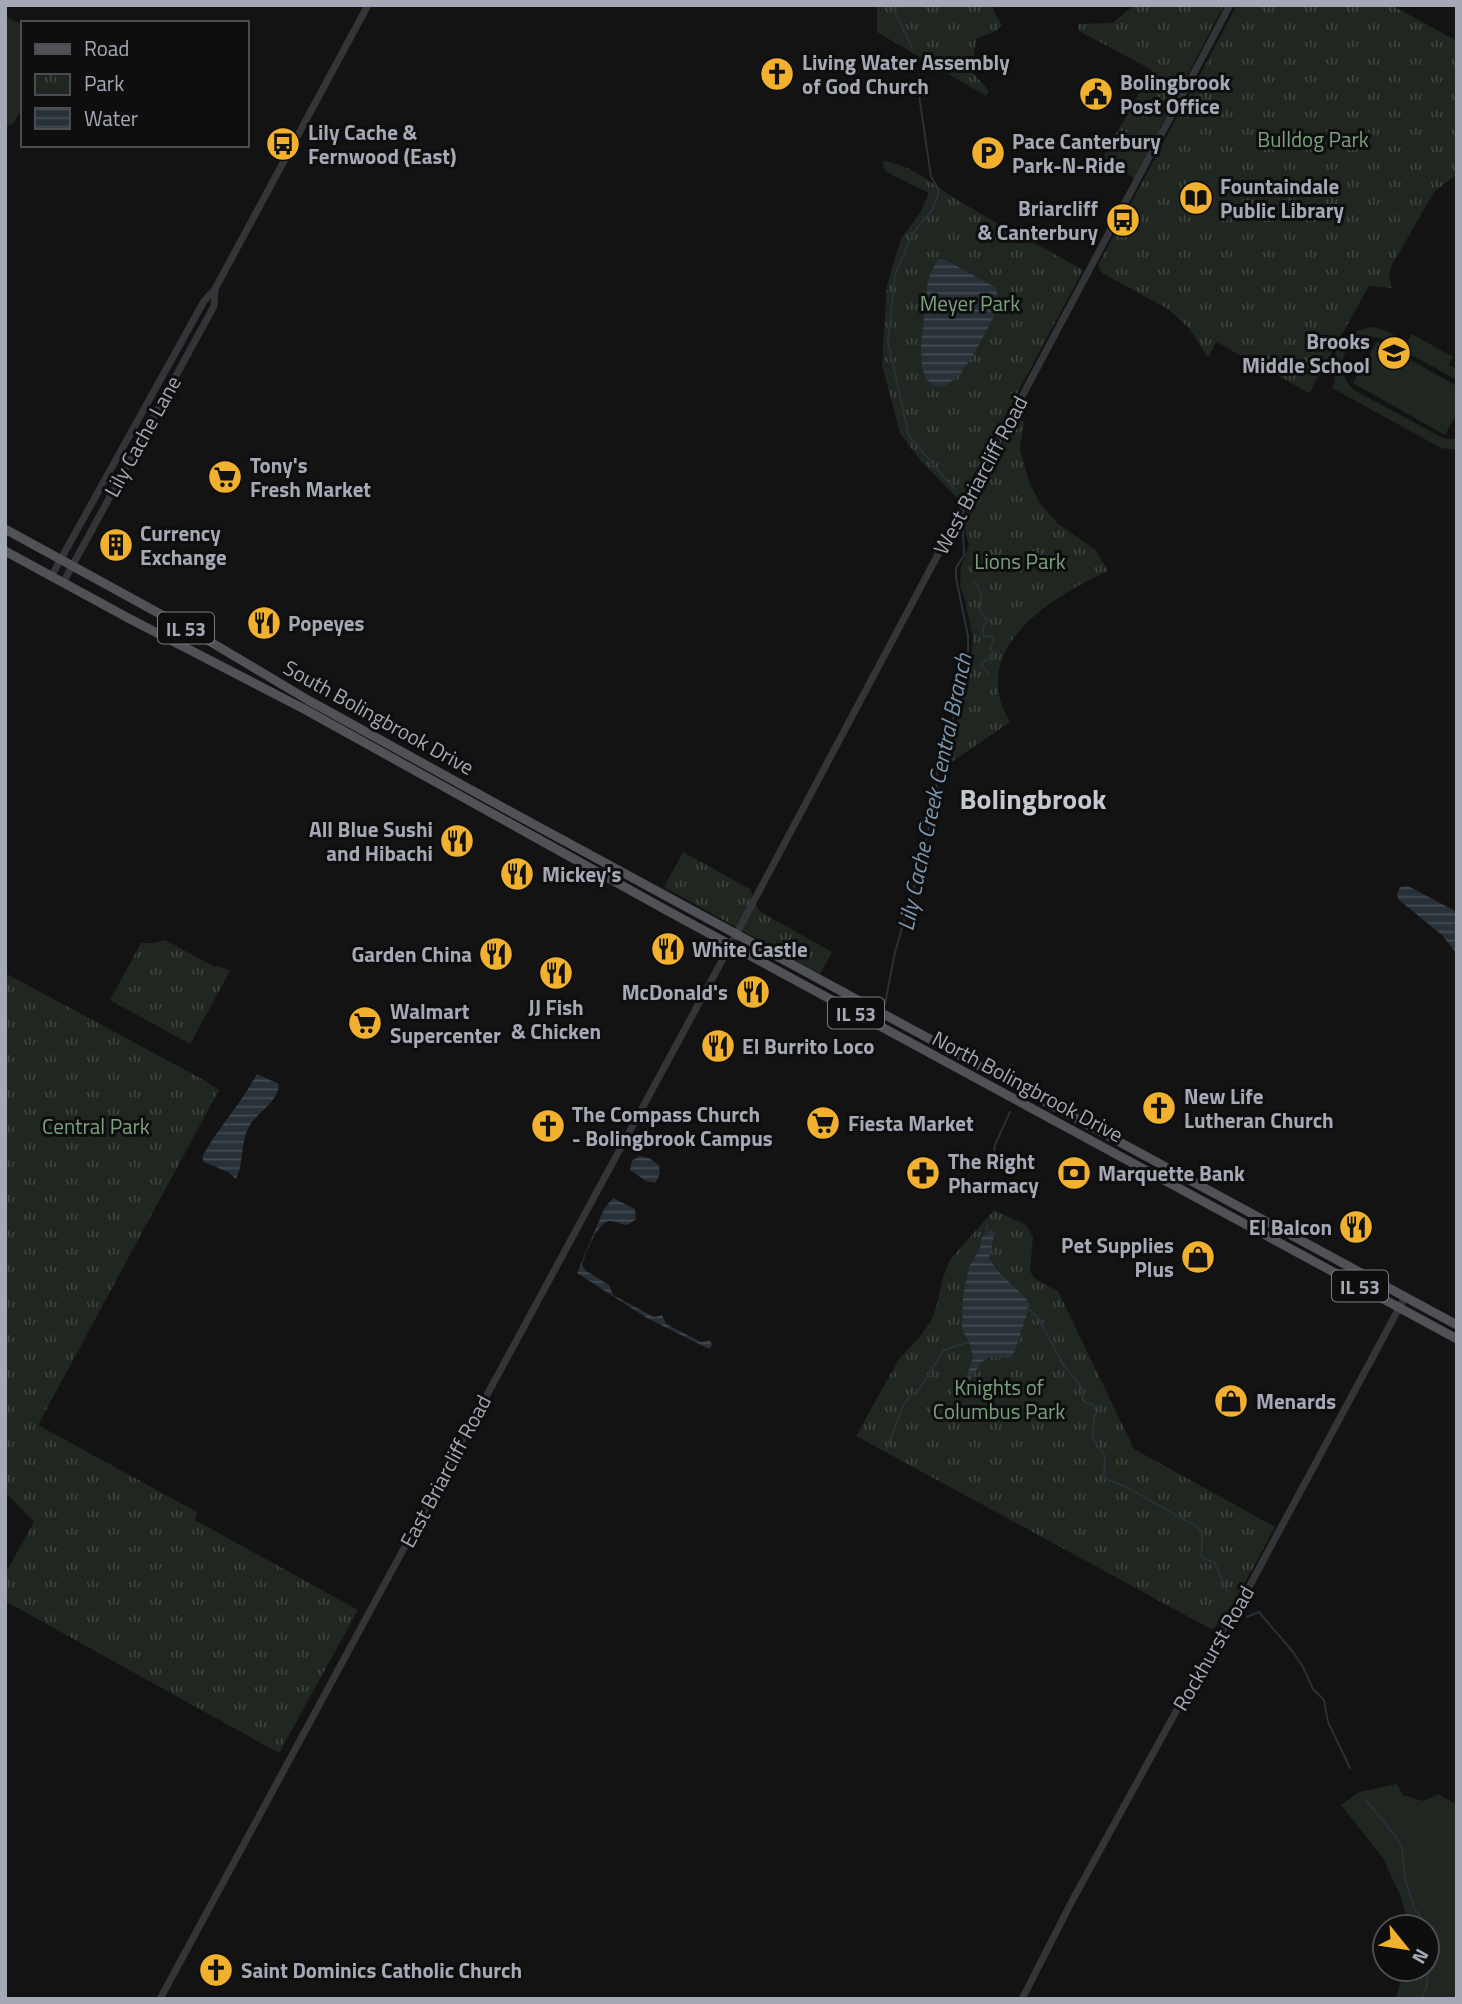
<svg xmlns="http://www.w3.org/2000/svg" width="1462" height="2004" font-family="'Titillium Web',sans-serif">
  <style>
    .grass { fill: #1f2720 }
    .park { fill: url(#park-tufts) }
    .water { fill: url(#water-rules) }
    .lines { fill: none; stroke-linecap: round; stroke-linejoin: round }
    .stream { stroke: #293138; stroke-width: 2 }
    .minor { stroke: #343539; stroke-width: 7 }
    .major { stroke: #505258; stroke-width: 9 }
    .labels { text-anchor: middle; dominant-baseline: central; stroke-width: 6; stroke-linejoin: round; paint-order: stroke }
    .shield { fill: #0e0e0f; stroke: #777a83; stroke-width: 2 }
    .shield-label { font-size: 19px; font-weight: bold; fill: #a4a9b5 }
    .poi-label { font-size: 21px; font-weight: bold; fill: #a4a9b5; stroke: #0e0e0f; text-anchor: start }
    .park-label { font-size: 21px; fill: #7ba07e; stroke: #0e0e0f }
    .street-label { font-size: 21px; fill: #a4a9b5; stroke: #0e0e0f }
    .water-label { font-size: 23px; font-style: italic; fill: #7b97b0; stroke: #0e0e0f }
    .district-label { font-size: 28px; font-weight: bold; fill: #c5c8d1; stroke: #0e0e0f }
  </style>
  <defs>
    <pattern id="park-tufts" width="24" height="20" patternUnits="userSpaceOnUse" patternTransform="scale(1.75)"><rect width="24" height="20" fill="#1f2720"/><path d="M3 7l-1-3M5 7V3M7 7l1-3M15 17l-1-3M17 17v-4M19 17l1-3" fill="none" stroke="#3d443e"/></pattern>
    <pattern id="water-rules" width="6" height="5" patternUnits="userSpaceOnUse" patternTransform="scale(1.75)"><rect width="6" height="5" fill="#293138"/><path d="M0 2.5h6" fill="none" stroke="#454c53"/></pattern>
  </defs>
  <rect width="100%" height="100%" fill="#131314"/>
  <!-- grass -->
  <path class="grass" d="M5,16l18,9v82l-10,17 -8,3z
    M1374,327l13,4 20,11 5,-8 41,23 -4,8 8,4v11l-74,-41c-35,-9 -55,26 -29,51l91,49h12v11l-16,-2 -109,-60 3,-7c-7,-30 9,-51 39,-54z
    M1377,341l80,45v27l-12,22 -92,-52z
    M1397,1784l6,11 20,6 15,-7 19,11v194h-61l8,-30h23v-42h-17l-10,-32 -17,-37 -42,-53 18,-13z"/>
  <!-- park -->
  <path class="park" d="M877,5h117l-1,4 8,15 -3,6 -22,9 -4,33 17,19 -3,5 -109,-64z
    M1134,5h90l-90,173 -32,-19 50,-89 -73,-39 -1,-7 35,-1z
    M1237,5h154l66,36v133l-23,18 -42,73 -3,9 3,14 -23,-2 -60,107 -93,-51 -8,16 -19,-30 -21,-19 -66,-36 -4,-8z
    M882,161c30,3 51,24 77,40 40,24 83,46 124,69l-123,231 -41,-42 -19,-26 -18,-68 5,-80 14,-46 19,-26 9,-20 -44,-22z
    M1016,418l8,4 -4,27 9,33 11,21 17,20 39,27 12,21c-57,26 -142,78 -98,151l-67,46 11,-35 18,-83 1,-12 -8,-38 -5,-14 1,-19 8,-22 -7,-26z
    M683,852l67,37 9,22 73,41 -12,22 -156,-87z
    M165,940l50,27 2,-2 13,6 -40,73 -80,-44 31,-57h12z
    M5,973l197,106 17,11 -181,335 159,87 -2,8 163,90 -79,143 -274,-152v-27l29,-52 -29,-30v-16l2,-1 -2,-4z
    M994,1210l32,15 7,12 -3,34 4,7 24,13 76,158 141,78 -40,74 -22,29 -357,-194 43,-77 20,-21 12,-17 6,-16 5,-25 8,-20z"/>
  <!-- water -->
  <path class="water" d="M938,259l8,1 50,28 4,17 -25,47 -14,21 -16,13 -9,1 -10,-8 -4,-11 -1,-23 7,-66z
    M1408,886l49,26v42l-15,-19 -43,-35 -2,-5 3,-8z
    M257,1074l22,10c-1,19 -21,27 -29,41 -10,16 -6,39 -14,54l-8,-7 -24,-10 -2,-5c16,-29 39,-53 55,-83z
    M639,1156l10,2 10,7 1,9 -5,9 -9,-2 -16,-11 2,-9z
    M613,1198l22,11 1,10 -8,6c-6,0 -12,-4 -18,-4 -12,0 -25,33 -28,44l4,6 23,14 4,10 41,22 8,-2 4,9 35,18 9,-2 2,5 -3,4 -62,-31 -70,-45 27,-64z
    M991,1230l4,2 -6,26c10,19 29,29 41,46l-15,47 -5,7 -20,-1 -8,5 -18,26 -4,-3 8,-12 5,-16 -4,-15 -7,-13 1,-33 6,-29 11,-20 2,-10z"/>
  <g class="lines">
    <!-- stream -->
    <path class="stream" d="M892,5l20,43
      M917,81l14,96 7,11v8l-6,14 -19,23 -18,42 -7,67 21,94 46,54
      M974,582c7,6 9,22 5,28l8,9 -4,10 1,8 7,-1 3,3 -4,9 3,5 -2,5 -9,4v5l7,6
      M885,1004l10,-52 23,-79 19,-79 -1,-17 6,-25 12,-37 14,-60v-19l-12,-58v-10l8,-13 -1,-24
      M992,1169l3,-24 15,-33
      M986,1235l1,-10
      M1028,1308l11,11 25,47 19,23v12l18,7 -7,8 -1,23 12,17 -1,22 22,9 70,39c12,10 3,19 6,32l12,4 13,29
      M886,1450l17,-44 7,-10 9,-6 25,-40 25,-8
      M1247,1617l12,-5 34,40 10,15 10,22 11,11 4,22 22,46
      M1366,1800l31,38 5,10 3,31 9,29 9,12 2,7
      M1422,1999l5,-14v-16"/>
    <!-- minor -->
    <path class="minor" d="M52,575l152,-274 11,-12 153,-284
      M64,581l150,-275 1,-16
      M160,1999l571,-1055 499,-939
      M1022,1999l50,-98 124,-226 53,-88 156,-290"/>
    <!-- major -->
    <path class="major" d="M5,529l199,109 104,62 205,113 944,512
      M5,551l125,68 174,90 362,201 791,429"/>
  </g>
  <!-- icons -->
  <defs>
    <g id="church-disc" transform="scale(1.75)"><circle r="9.5" fill="#f1b12e" stroke="#0e0e0f"/><path d="M-1.2-6h2.4v3.5h3.3v2.4h-3.3V6h-2.4V-.1h-3.3v-2.4h3.3Z" fill="#111"/></g>
    <g id="civic-disc" transform="scale(1.75)"><circle r="9.5" fill="#f1b12e" stroke="#0e0e0f"/><path d="M-.6-6.5H3V-4.5H.6V-3L4-1V1h2V6H-6V1h2V-1L-.6-3ZM-1.2 2.5V6h2.4V2.5Z" fill="#111"/></g>
    <g id="bus-disc" transform="scale(1.75)"><circle r="9.5" fill="#f1b12e" stroke="#0e0e0f"/><path d="M-5-6H5V4H4V6H2V4H-2V6H-4V4H-5ZM-3.5-4V0h7V-4ZM-3.5 1.2v1.5H-2V1.2ZM2 1.2v1.5H3.5V1.2Z" fill="#111"/></g>
    <g id="parking-disc" transform="scale(1.75)"><circle r="9.5" fill="#f1b12e" stroke="#0e0e0f"/><path d="M-3.5-5.5H1a3.5 3.5 0 0 1 0 7H-1V5.5H-3.5ZM-1-3.4V-.6H.8a1.4 1.4 0 0 0 0-2.8Z" fill="#111"/></g>
    <g id="library-disc" transform="scale(1.75)"><circle r="9.5" fill="#f1b12e" stroke="#0e0e0f"/><path d="M-6-4Q-3-5.5-.7-3.5V5Q-3 3-6 4ZM6-4Q3-5.5 .7-3.5V5Q3 3 6 4Z" fill="#111"/></g>
    <g id="school-disc" transform="scale(1.75)"><circle r="9.5" fill="#f1b12e" stroke="#0e0e0f"/><path d="M0-5L7-2L0 1L-7-2ZM-4 1L0 2.5L4 1V4Q0 6-4 4Z" fill="#111"/></g>
    <g id="supermarket-disc" transform="scale(1.75)"><circle r="9.5" fill="#f1b12e" stroke="#0e0e0f"/><path d="M-6-5.5h2.5l.6 2H6L4.5 2H-2.5L-4.4-4H-6ZM-1.5 3.2a1.3 1.3 0 1 0 .1 0ZM3 3.2a1.3 1.3 0 1 0 .1 0Z" fill="#111"/></g>
    <g id="building-disc" transform="scale(1.75)"><circle r="9.5" fill="#f1b12e" stroke="#0e0e0f"/><path d="M-4-6H4V6H1V3H-1V6H-4ZM-2.5-4.3h1.7v1.8h-1.7ZM.8-4.3h1.7v1.8H.8ZM-2.5-1h1.7V.8h-1.7ZM.8-1h1.7V.8H.8Z" fill="#111"/></g>
    <g id="restaurant-disc" transform="scale(1.75)"><circle r="9.5" fill="#f1b12e" stroke="#0e0e0f"/><path d="M-5-6h1v4h1v-4h1v4h1v-4h1v5L-1.5 .5V6h-2V.5L-5-1ZM5-6V6H3V1.5H1.5Q1.5-4 5-6Z" fill="#111"/></g>
    <g id="pharmacy-disc" transform="scale(1.75)"><circle r="9.5" fill="#f1b12e" stroke="#0e0e0f"/><path d="M-2-6h4v4h4v4h-4v4h-4v-4h-4v-4h4Z" fill="#111"/></g>
    <g id="bank-disc" transform="scale(1.75)"><circle r="9.5" fill="#f1b12e" stroke="#0e0e0f"/><path d="M-6-4H6V4H-6ZM0-2.3a2.3 2.3 0 1 0 0 4.6a2.3 2.3 0 1 0 0-4.6Z" fill="#111"/></g>
    <g id="shop-disc" transform="scale(1.75)"><circle r="9.5" fill="#f1b12e" stroke="#0e0e0f"/><path d="M-5-2.5h2.3a2.7 3.5 0 0 1 5.4 0H5L5.5 6h-11ZM-1.5-2.5h3a1.5 2.3 0 0 0-3 0Z" fill="#111"/></g>
  </defs>
  <g fill-rule="evenodd">
    <use href="#church-disc" x="777" y="74"/>
    <use href="#civic-disc" x="1096" y="94"/>
    <use href="#bus-disc" x="283" y="144"/>
    <use href="#parking-disc" x="988" y="153"/>
    <use href="#library-disc" x="1196" y="198"/>
    <use href="#bus-disc" x="1123" y="220"/>
    <use href="#school-disc" x="1394" y="353"/>
    <use href="#supermarket-disc" x="225" y="477"/>
    <use href="#building-disc" x="116" y="545"/>
    <use href="#restaurant-disc" x="264" y="623"/>
    <use href="#restaurant-disc" x="457" y="841"/>
    <use href="#restaurant-disc" x="517" y="874"/>
    <use href="#restaurant-disc" x="668" y="949"/>
    <use href="#restaurant-disc" x="496" y="954"/>
    <use href="#restaurant-disc" x="556" y="973"/>
    <use href="#restaurant-disc" x="753" y="992"/>
    <use href="#supermarket-disc" x="365" y="1023"/>
    <use href="#restaurant-disc" x="718" y="1046"/>
    <use href="#church-disc" x="1159" y="1108"/>
    <use href="#supermarket-disc" x="823" y="1123"/>
    <use href="#church-disc" x="548" y="1126"/>
    <use href="#pharmacy-disc" x="923" y="1173"/>
    <use href="#bank-disc" x="1074" y="1173"/>
    <use href="#restaurant-disc" x="1356" y="1227"/>
    <use href="#shop-disc" x="1198" y="1257"/>
    <use href="#shop-disc" x="1231" y="1401"/>
    <use href="#church-disc" x="216" y="1970"/>
  </g>
  <g class="labels">
    <!-- shield labels -->
    <g class="shield">
      <rect x="158" y="612.5" width="56" height="31" rx="5"/>
      <rect x="828" y="997.5" width="56" height="31" rx="5"/>
      <rect x="1332" y="1270.5" width="56" height="31" rx="5"/>
    </g>
    <g class="shield-label">
      <text x="186" y="628">IL 53</text>
      <text x="856" y="1013">IL 53</text>
      <text x="1360" y="1286">IL 53</text>
    </g>
    <!-- poi labels -->
    <g class="poi-label">
      <text x="802" y="62">Living Water Assembly<tspan x="802" dy="24">of God Church</tspan></text>
      <text x="1120" y="82">Bolingbrook<tspan x="1120" dy="24">Post Office</tspan></text>
      <text x="308" y="132">Lily Cache &amp;<tspan x="308" dy="24">Fernwood (East)</tspan></text>
      <text x="1012" y="141">Pace Canterbury<tspan x="1012" dy="24">Park-N-Ride</tspan></text>
      <text x="1220" y="186">Fountaindale<tspan x="1220" dy="24">Public Library</tspan></text>
      <text x="1098" y="208" text-anchor="end">Briarcliff<tspan x="1098" dy="24">&amp; Canterbury</tspan></text>
      <text x="1370" y="341" text-anchor="end">Brooks<tspan x="1370" dy="24">Middle School</tspan></text>
      <text x="250" y="465">Tony's<tspan x="250" dy="24">Fresh Market</tspan></text>
      <text x="140" y="533">Currency<tspan x="140" dy="24">Exchange</tspan></text>
      <text x="288" y="623">Popeyes</text>
      <text x="433" y="829" text-anchor="end">All Blue Sushi<tspan x="433" dy="24">and Hibachi</tspan></text>
      <text x="542" y="874">Mickey's</text>
      <text x="692" y="949">White Castle</text>
      <text x="472" y="954" text-anchor="end">Garden China</text>
      <text x="728" y="992" text-anchor="end">McDonald's</text>
      <text x="556" y="1007" text-anchor="middle">JJ Fish<tspan x="556" dy="24">&amp; Chicken</tspan></text>
      <text x="390" y="1011">Walmart<tspan x="390" dy="24">Supercenter</tspan></text>
      <text x="742" y="1046">El Burrito Loco</text>
      <text x="1184" y="1096">New Life<tspan x="1184" dy="24">Lutheran Church</tspan></text>
      <text x="572" y="1114">The Compass Church<tspan x="572" dy="24">- Bolingbrook Campus</tspan></text>
      <text x="848" y="1123">Fiesta Market</text>
      <text x="948" y="1161">The Right<tspan x="948" dy="24">Pharmacy</tspan></text>
      <text x="1098" y="1173">Marquette Bank</text>
      <text x="1332" y="1227" text-anchor="end">El Balcon</text>
      <text x="1174" y="1245" text-anchor="end">Pet Supplies<tspan x="1174" dy="24">Plus</tspan></text>
      <text x="1256" y="1401">Menards</text>
      <text x="241" y="1970">Saint Dominics Catholic Church</text>
    </g>
    <!-- park labels -->
    <g class="park-label">
      <text x="1313" y="139">Bulldog Park</text>
      <text x="970" y="303">Meyer Park</text>
      <text x="1020" y="561">Lions Park</text>
      <text x="96" y="1126">Central Park</text>
      <text x="999" y="1387">Knights of<tspan x="999" dy="24">Columbus Park</tspan></text>
    </g>
    <!-- street labels -->
    <g class="street-label">
      <text transform="translate(142 436) rotate(-61)">Lily Cache Lane</text>
      <text transform="translate(980 475) rotate(-62)">West Briarcliff Road</text>
      <text transform="translate(379 717) rotate(29)">South Bolingbrook Drive</text>
      <text transform="translate(1028 1086) rotate(28)">North Bolingbrook Drive</text>
      <text transform="translate(445 1471) rotate(-62)">East Briarcliff Road</text>
      <text transform="translate(1213 1648) rotate(-60)">Rockhurst Road</text>
    </g>
    <!-- water labels -->
    <g class="water-label">
      <text transform="translate(934 792) rotate(-78)">Lily Cache Creek Central Branch</text>
    </g>
    <!-- district labels -->
    <g class="district-label">
      <text x="1033" y="798">Bolingbrook</text>
    </g>
  </g>
  <!-- border -->
  <rect width="1462" height="2004" fill="none" stroke="#a4a9b5" stroke-width="14"/>
  <!-- legend -->
  <rect x="21" y="21" width="228" height="126" fill="#0e0e0f" stroke="#4a4c51" stroke-width="2"/>
  <rect x="35" y="44" width="35" height="10" fill="#505258" stroke="#4a4c51" stroke-width="2"/>
  <text x="84" y="56" font-size="21" fill="#a4a9b5">Road</text>
  <rect x="35" y="74" width="35" height="21" fill="url(#park-tufts)" stroke="#4a4c51" stroke-width="2"/>
  <text x="84" y="91" font-size="21" fill="#a4a9b5">Park</text>
  <rect x="35" y="108" width="35" height="21" fill="url(#water-rules)" stroke="#4a4c51" stroke-width="2"/>
  <text x="84" y="126" font-size="21" fill="#a4a9b5">Water</text>
  <!-- north arrow -->
  <g transform="translate(1406 1948) rotate(120)"><circle r="33" fill="#0e0e0f" stroke="#4a4c51" stroke-width="2"/>
  <path d="M0-5L12 26L0 18L-12 26Z" fill="#f1b12e"/>
  <text y="-10" font-size="19" font-weight="bold" text-anchor="middle" fill="#a4a9b5">N</text>
  </g>
</svg>
